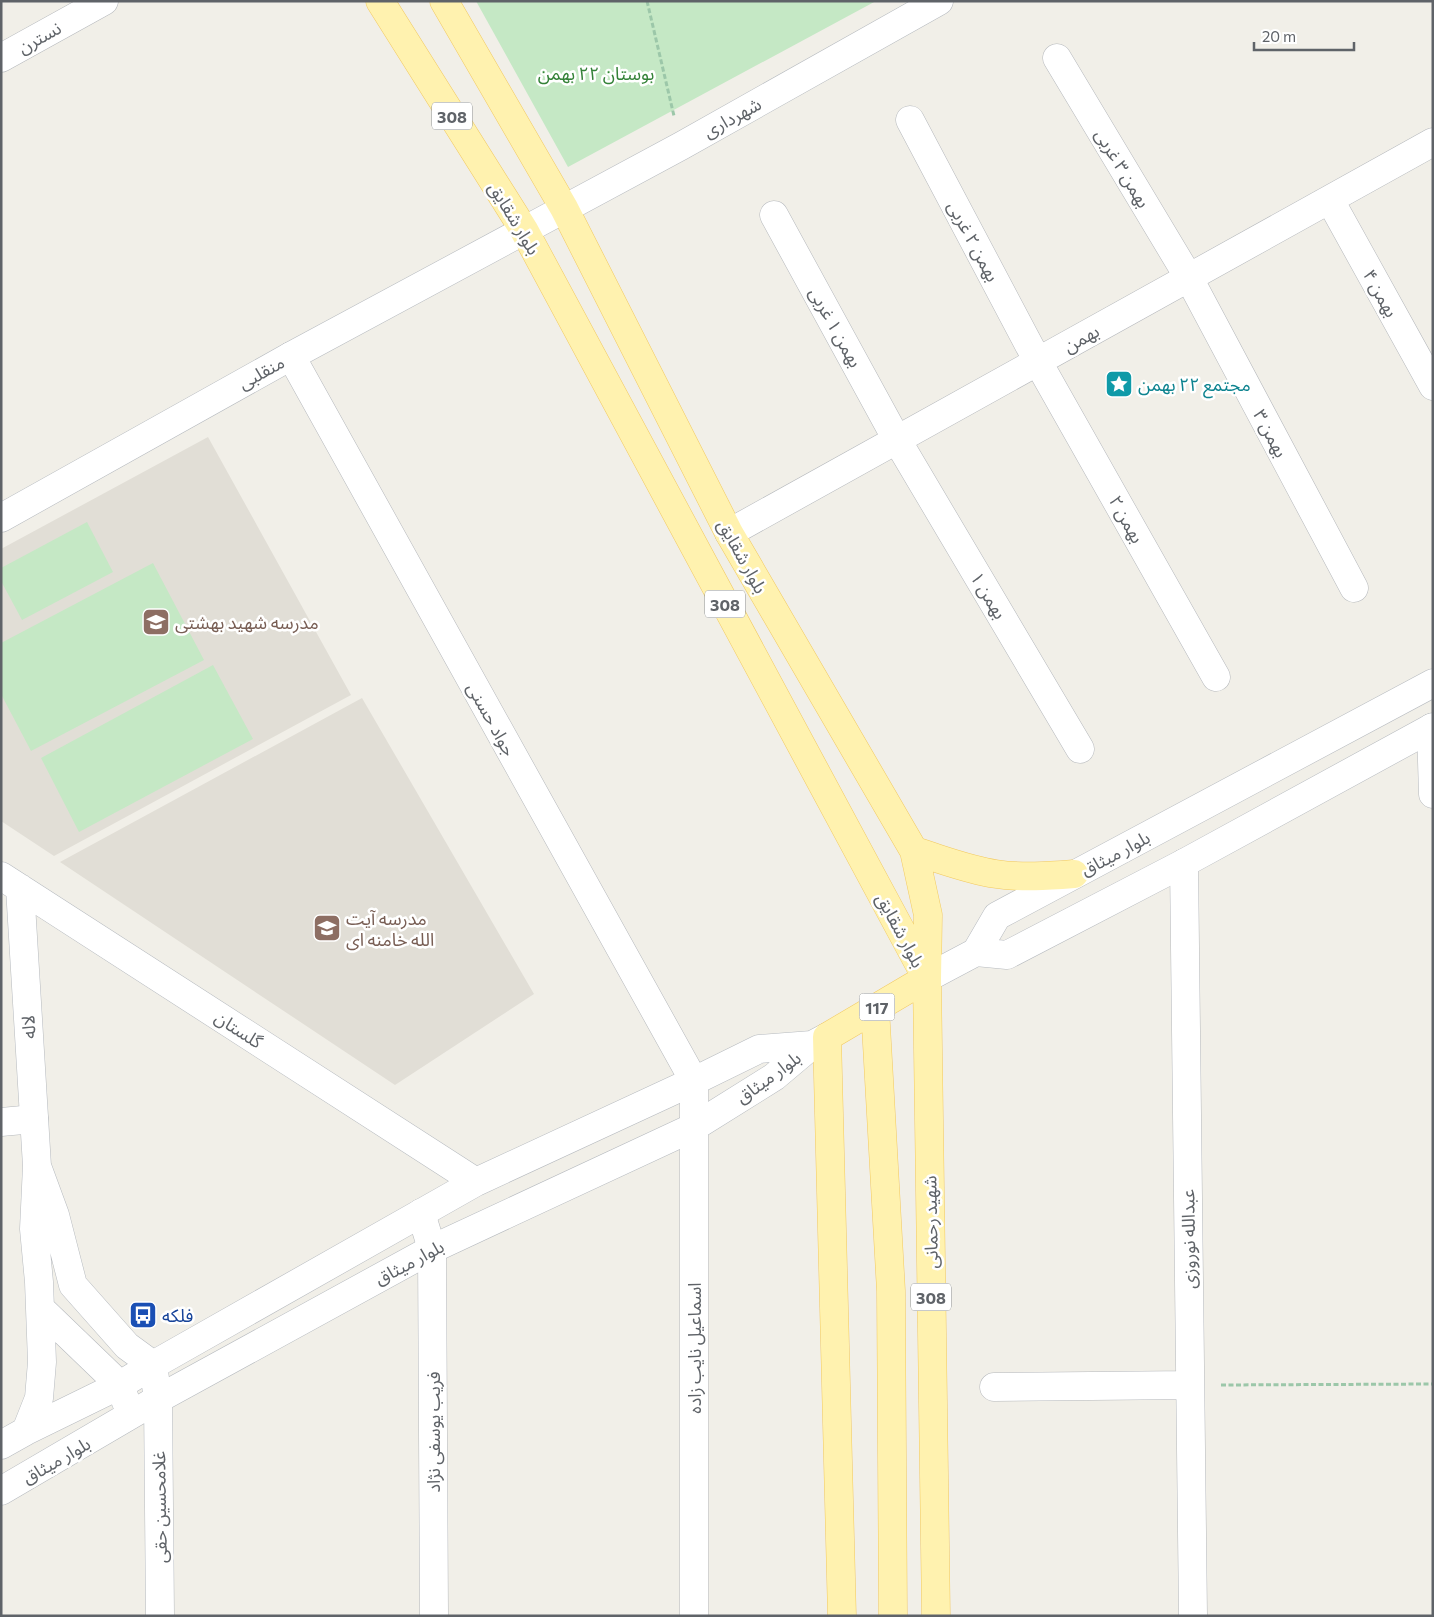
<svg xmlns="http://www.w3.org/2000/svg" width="1434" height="1617" font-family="Commissioner,'Noto Sans Arabic',sans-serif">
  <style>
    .education { fill: #e1ded6 }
    .green { fill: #c5e8c5 }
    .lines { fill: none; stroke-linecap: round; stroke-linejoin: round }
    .street-casing { stroke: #b5b8bc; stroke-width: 29 }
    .secondary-casing { stroke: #b6babf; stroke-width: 29 }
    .primary-casing { stroke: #f2c960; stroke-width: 29 }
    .path { stroke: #9cc7a9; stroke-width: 3; stroke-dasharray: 5 2.5; stroke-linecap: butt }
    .street { stroke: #fff; stroke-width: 28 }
    .secondary { stroke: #fff; stroke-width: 28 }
    .primary { stroke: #fff2af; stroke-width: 28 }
    .labels { text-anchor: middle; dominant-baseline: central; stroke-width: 5; stroke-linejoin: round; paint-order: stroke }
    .shield { fill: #fff; stroke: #8f9295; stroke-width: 1 }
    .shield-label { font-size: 16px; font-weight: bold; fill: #5f6368 }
    .street-label { font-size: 18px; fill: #5f6368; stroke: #fff }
    .park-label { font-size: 18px; fill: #348238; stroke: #fff }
    .culture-label { font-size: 18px; fill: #0d838f; stroke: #fff; text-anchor: start }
    .education-label { font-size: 18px; fill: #785e54; stroke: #fff; text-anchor: start }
    .transit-label { font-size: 18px; fill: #164399; stroke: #fff; text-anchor: start }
  </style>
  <rect width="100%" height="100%" fill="#f1efe8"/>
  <!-- education -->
  <path class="education" d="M208,437l143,258 -297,161 -53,-35v-272z
    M362,698l172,296 -139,91 -335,-223z"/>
  <!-- green -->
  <path class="green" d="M476,1h400l-308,166z
    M87,522l26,50 -91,48 -21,-39v-13z
    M153,563l51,97 -173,91 -30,-57v-51z
    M213,665l40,74 -174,93 -38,-74z"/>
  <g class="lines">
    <!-- street casing -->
    <g class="street-casing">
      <path id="street" d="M1,58l103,-57
        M1057,58l132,220 165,310
        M910,120l128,242 178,315
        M1330,200l103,186
        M774,215l123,225 183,309
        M291,356l403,725v535
        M729,533l704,-391
        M1431,728l2,66
        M1184,863l9,753
        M1,1122l33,-3
        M421,1213l11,36 2,367
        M994,1387l196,-2"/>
    </g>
    <!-- secondary casing -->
    <g class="secondary-casing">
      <path id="secondary" d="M1,518l290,-162 390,-210 258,-145
        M1,876l475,306
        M20,888l17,278
        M976,952l21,-36 436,-233
        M976,952l31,3 177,-92 249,-136
        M927,978l49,-26
        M40,1308l80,77 6,17
        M26,1431l13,-33 3,-36 -3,-80 -5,-53 3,-63 18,49 18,70 54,61 26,19 5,34 2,217
        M1,1445l25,-14 94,-46 33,-20 323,-183 218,-101 65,-32 53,-4
        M1,1491l157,-92 274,-150 262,-122 80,-50 38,-32 15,-8"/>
    </g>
    <!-- primary casing -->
    <g class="primary-casing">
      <path id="primary" d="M380,1l144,229 402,747
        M444,1l120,207 165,325 185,318 14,64 -1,63 9,638
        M914,851c27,8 54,19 82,23 26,4 52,2 78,0
        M875,1008l16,283 2,325
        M842,1616l-15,-579 100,-59"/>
    </g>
    <!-- path -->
    <path class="path" d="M647,1l27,115
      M1221,1385l212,-1"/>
    <!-- street -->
    <use href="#street" class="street"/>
    <!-- secondary -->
    <use href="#secondary" class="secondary"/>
    <!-- primary -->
    <use href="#primary" class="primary"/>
  </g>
  <!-- icons -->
  <defs>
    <g id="sight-square" transform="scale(1.4375)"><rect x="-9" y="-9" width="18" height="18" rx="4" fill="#0f9aa8" stroke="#fff"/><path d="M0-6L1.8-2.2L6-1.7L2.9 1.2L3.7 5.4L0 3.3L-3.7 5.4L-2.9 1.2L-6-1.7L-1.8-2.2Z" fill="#fff"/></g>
    <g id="school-square" transform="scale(1.4375)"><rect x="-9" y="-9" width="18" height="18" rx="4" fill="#8d6e63" stroke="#fff"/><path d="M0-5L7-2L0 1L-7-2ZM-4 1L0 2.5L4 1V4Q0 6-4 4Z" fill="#fff"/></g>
    <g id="bus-square" transform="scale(1.4375)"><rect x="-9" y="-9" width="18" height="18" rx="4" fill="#1a4fb4" stroke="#fff"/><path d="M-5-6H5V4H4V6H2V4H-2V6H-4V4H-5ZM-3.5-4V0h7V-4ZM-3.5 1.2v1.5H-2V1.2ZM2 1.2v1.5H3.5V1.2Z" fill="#fff"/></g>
  </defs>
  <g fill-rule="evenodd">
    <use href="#sight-square" x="1119" y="384"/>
    <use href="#school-square" x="156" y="622"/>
    <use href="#school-square" x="327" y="928"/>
    <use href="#bus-square" x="143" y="1315"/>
  </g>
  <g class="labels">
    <!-- shield labels -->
    <g class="shield">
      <rect x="432" y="102.5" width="40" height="27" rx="4"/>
      <rect x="705" y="590.5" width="40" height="27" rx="4"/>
      <rect x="859.5" y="993.5" width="35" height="27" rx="4"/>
      <rect x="911" y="1283.5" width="40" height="27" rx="4"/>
    </g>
    <g class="shield-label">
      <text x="452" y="116">308</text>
      <text x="725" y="604">308</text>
      <text x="877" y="1007">117</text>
      <text x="931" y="1297">308</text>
    </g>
    <!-- street labels -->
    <g class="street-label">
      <text transform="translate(39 37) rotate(-29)">نسترن</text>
      <text transform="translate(732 117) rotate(-29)">شهرداری</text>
      <text transform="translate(1123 168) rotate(59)">بهمن ۳ غربی</text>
      <text transform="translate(515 218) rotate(59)">بلوار شقایق</text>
      <text transform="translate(974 241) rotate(62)">بهمن ۲ غربی</text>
      <text transform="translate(1381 293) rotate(61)">بهمن ۴</text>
      <text transform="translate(836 327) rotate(61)">بهمن ۱ غربی</text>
      <text transform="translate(1081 338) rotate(-29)">بهمن</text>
      <text transform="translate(261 372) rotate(-29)">منقلبی</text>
      <text transform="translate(1271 433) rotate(62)">بهمن ۳</text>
      <text transform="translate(1127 519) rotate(61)">بهمن ۲</text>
      <text transform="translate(743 556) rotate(61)">بلوار شقایق</text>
      <text transform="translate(989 595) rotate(59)">بهمن ۱</text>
      <text transform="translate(492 719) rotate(61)">جواد حسنی</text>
      <text transform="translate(1115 853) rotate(-28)">بلوار میثاق</text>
      <text transform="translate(901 930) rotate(62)">بلوار شقایق</text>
      <text transform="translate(28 1027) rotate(-93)">لاله</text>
      <text transform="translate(239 1029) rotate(33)">گلستان</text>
      <text transform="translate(768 1077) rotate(-36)">بلوار میثاق</text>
      <text transform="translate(930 1222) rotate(-91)">شهید رحمانی</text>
      <text transform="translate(1188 1239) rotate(-91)">عبدالله نوروزی</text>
      <text transform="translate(409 1262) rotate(-28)">بلوار میثاق</text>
      <text transform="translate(694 1348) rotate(-90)">اسماعیل نایب زاده</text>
      <text transform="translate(433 1432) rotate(-90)">فریب یوسفی نژاد</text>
      <text transform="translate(56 1460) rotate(-30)">بلوار میثاق</text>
      <text transform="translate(159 1507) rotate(-91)">غلامحسین حقی</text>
    </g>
    <!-- park labels -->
    <g class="park-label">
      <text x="596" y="73">بوستان ۲۲ بهمن</text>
    </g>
    <!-- culture labels -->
    <g class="culture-label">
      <text x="1138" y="384">مجتمع ۲۲ بهمن</text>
    </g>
    <!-- education labels -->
    <g class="education-label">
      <text x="175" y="622">مدرسه شهید بهشتی</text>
      <text x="346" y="918">مدرسه آیت<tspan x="346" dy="21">الله خامنه ای</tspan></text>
    </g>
    <!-- transit labels -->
    <g class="transit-label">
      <text x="162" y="1315">فلکه</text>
    </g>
  </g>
  <!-- border -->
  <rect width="1434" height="1617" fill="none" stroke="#5f6368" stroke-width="5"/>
  <!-- scale -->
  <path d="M1254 42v8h100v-8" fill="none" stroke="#5f6368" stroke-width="2.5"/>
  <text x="1262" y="42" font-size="15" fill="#5f6368" stroke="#ffffff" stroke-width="4" paint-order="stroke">20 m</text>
</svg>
